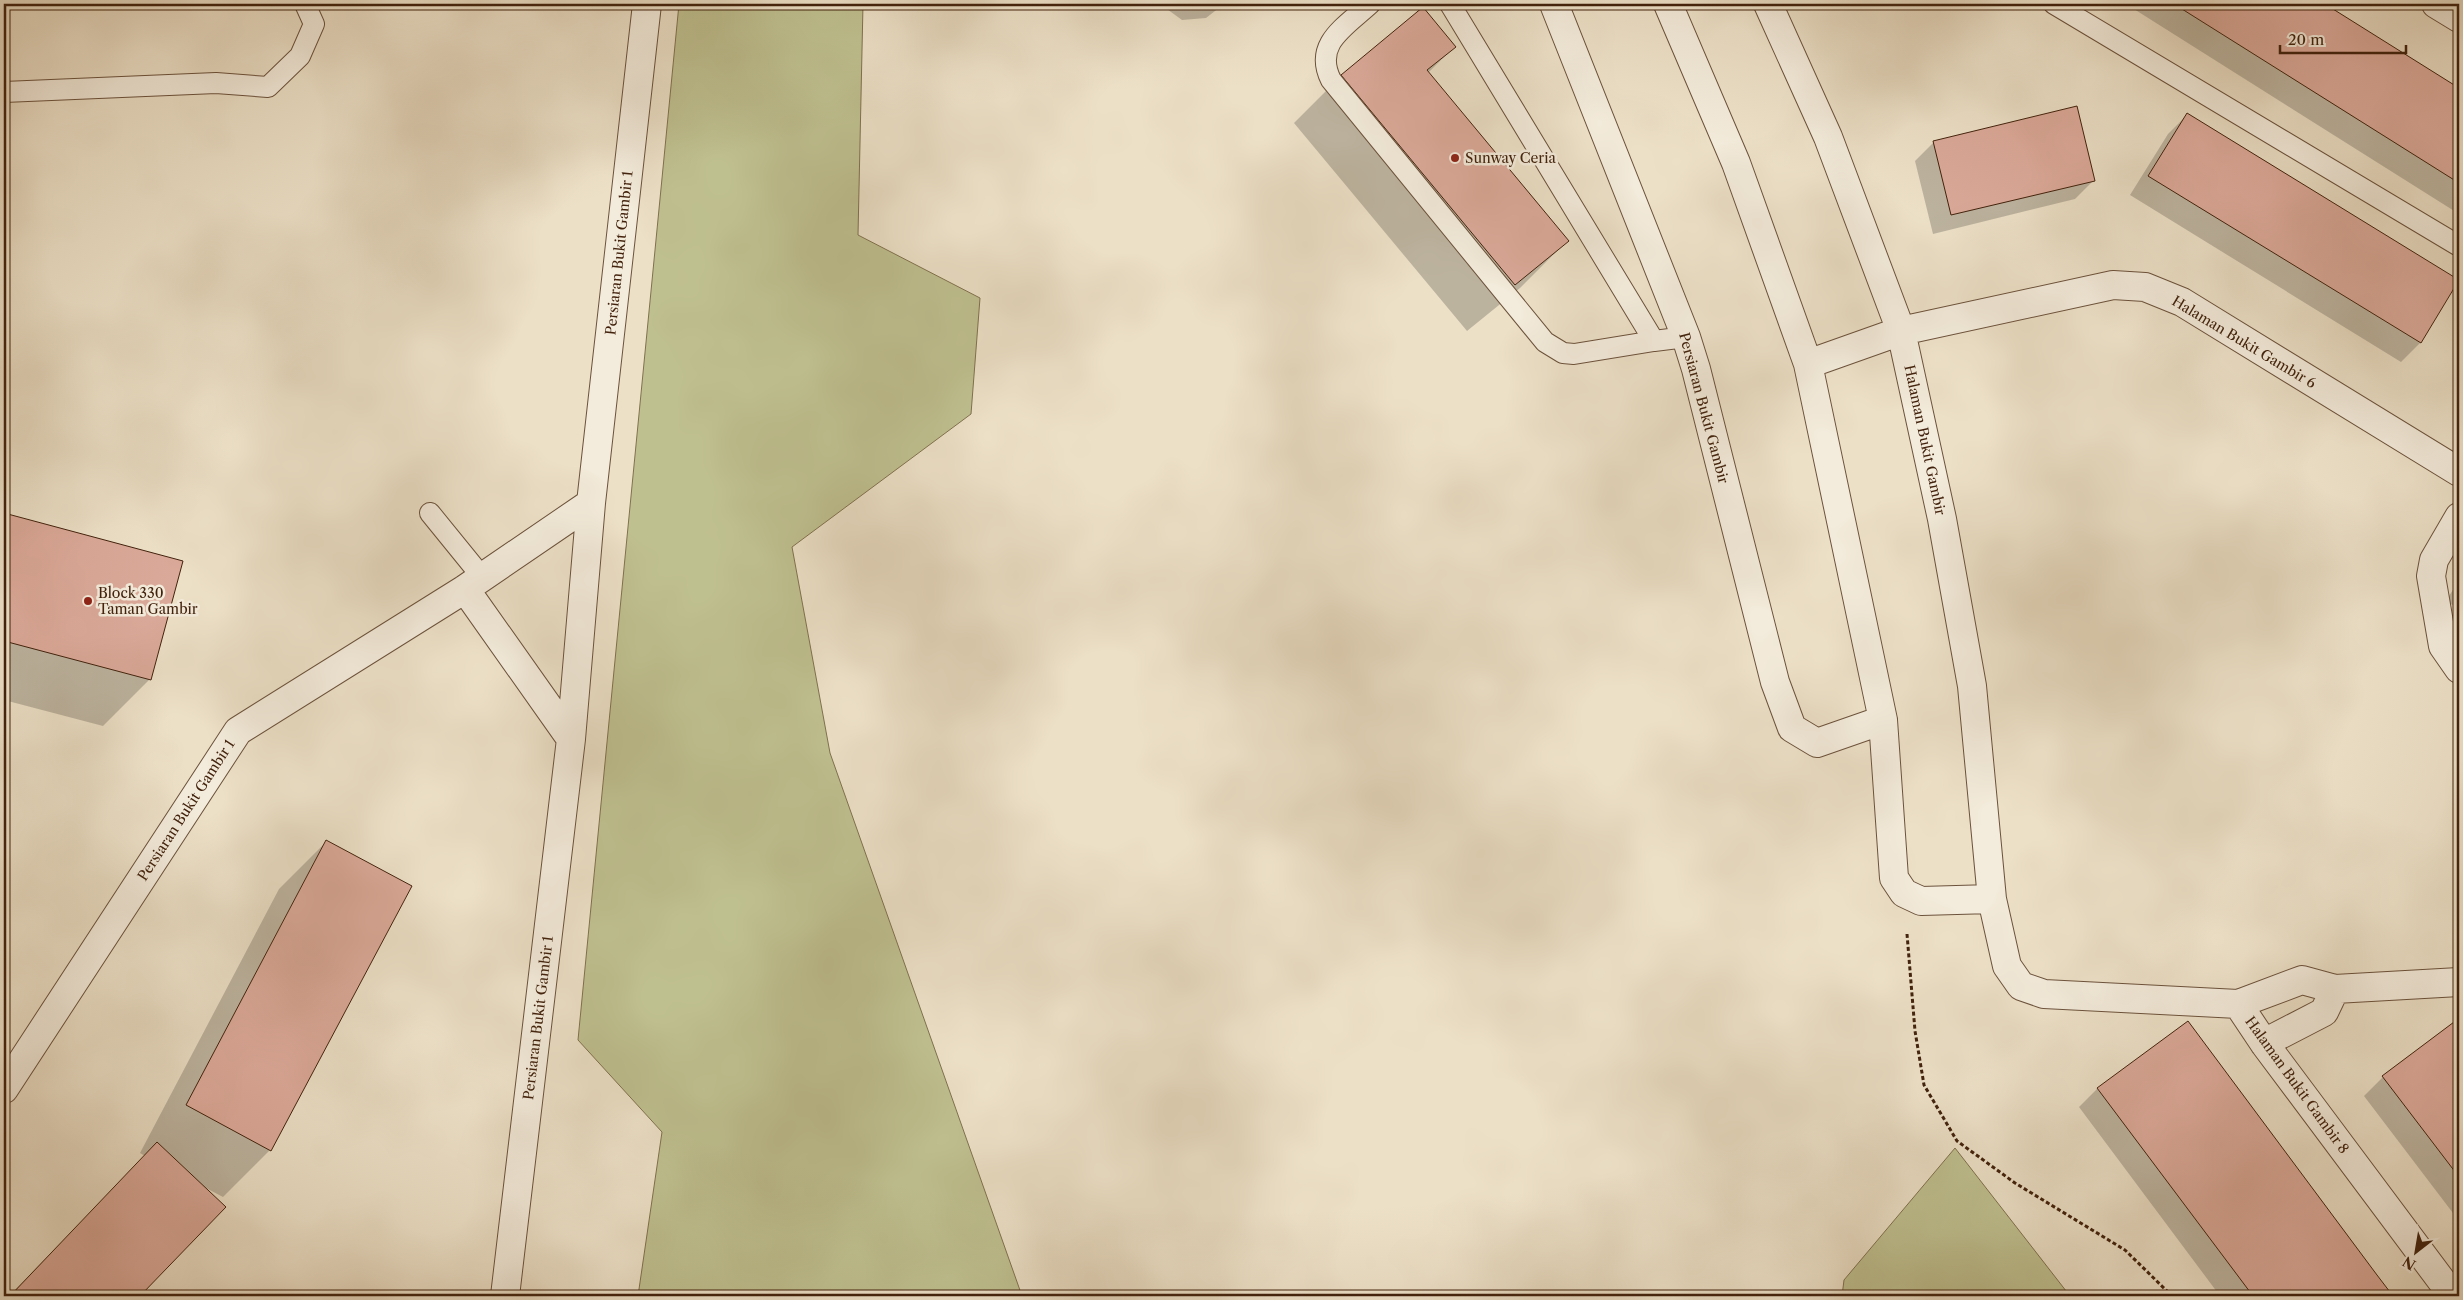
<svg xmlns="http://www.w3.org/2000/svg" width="2463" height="1300" font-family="'Libre Caslon Text',serif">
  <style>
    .green { fill: #bfc090; stroke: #80714e }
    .shadow { fill: #0003 }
    .building { fill: #dba999; stroke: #42220d }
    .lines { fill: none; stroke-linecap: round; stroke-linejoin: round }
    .service-casing { stroke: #6c523c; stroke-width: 22 }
    .minor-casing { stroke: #6c523c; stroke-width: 30 }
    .path { stroke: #42220d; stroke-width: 3; stroke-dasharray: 4 2.5; stroke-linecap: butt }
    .service { stroke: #f3ebdb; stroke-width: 20 }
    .minor { stroke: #f3ebdb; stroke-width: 28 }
    .poi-dot { fill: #8f2418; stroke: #f3ebdb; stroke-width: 2 }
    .labels { text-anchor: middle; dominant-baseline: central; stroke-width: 5; stroke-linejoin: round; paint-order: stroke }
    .poi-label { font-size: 14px; fill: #42220d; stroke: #f3ebdb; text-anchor: start }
    .street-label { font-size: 14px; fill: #42220d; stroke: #f3ebdb }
  </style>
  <rect width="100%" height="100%" fill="#ece0c7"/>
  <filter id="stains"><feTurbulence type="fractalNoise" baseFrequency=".004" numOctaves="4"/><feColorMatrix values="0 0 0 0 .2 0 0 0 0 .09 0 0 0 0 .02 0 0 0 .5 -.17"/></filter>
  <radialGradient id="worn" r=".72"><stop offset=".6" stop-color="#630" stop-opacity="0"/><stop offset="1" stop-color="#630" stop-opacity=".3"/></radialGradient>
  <!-- green -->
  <path class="green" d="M679,4h184l-5,231 122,63 -9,116 -179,133 38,206 192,543h-384l24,-164 -84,-92z
    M1955,1148l115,148h-228l2,-16z"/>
  <!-- shadow -->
  <path class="shadow" d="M1160,4h64l-18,14 -24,2z
    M2126,4h196l137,86v124z
    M1423,9l31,38 -26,26 139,168 -47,47 -53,43 -173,-208 47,-47z
    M2187,115l271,166 -38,62 -19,19 -271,-167 38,-61z
    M1934,142l160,38 -19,19 -142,35 -18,-73z
    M4,514l177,48 -31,117 -47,47 -99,-26z
    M2459,580v29l-13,-8z
    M326,842l-56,308 -47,47 -19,-10 20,20 -85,89h-130l136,-140 -5,-3 139,-264z
    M2187,1023l205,273h-172l-141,-189 19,-19z
    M2454,1024l5,8v189l-95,-125 19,-19z"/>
  <!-- building -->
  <path class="building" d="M2174,4h151l134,84v95z
    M1423,7l33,40 -29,23 142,171 -54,44 -174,-210z
    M2077,106l18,75 -144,34 -18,-74z
    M2187,113l272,167 -38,63 -273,-167z
    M4,513l179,48 -32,119 -147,-39z
    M326,840l86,46 -141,265 -85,-46z
    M2188,1021l189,254 16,21h-140l-156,-208z
    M2454,1022l5,8v147l-77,-101z
    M157,1142l69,65 -86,89h-130z"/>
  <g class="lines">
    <!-- service casing -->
    <g class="service-casing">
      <path id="service" d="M1370,4c-25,23 -57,40 -39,76l214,262 18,11 11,1 80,-13
        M1450,4l204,337 32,-4
        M2054,4l405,242
        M4,92l212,-9 52,4 32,-31 14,-32 -9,-20
        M430,513l52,64"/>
    </g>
    <!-- minor casing -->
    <g class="minor-casing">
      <path id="minor" d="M1554,4l132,333 10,32 79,313 17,46 25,15 66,-23
        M1668,4l68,159 72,201 75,356 11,158 10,15 17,8 71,-2
        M1768,4l60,133 73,194 41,188 30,167 20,213 15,67 14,20 23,8 194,10 64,-24 33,9 124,-7
        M2436,4l23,14
        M1808,364l93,-33 212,-46 32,2 37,15 277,170
        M2459,517l-25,43 -3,16 12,70 16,23
        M465,589l106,150
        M2238,1004l26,39 189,253
        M2264,1043l60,-31 11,-23
        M4,1089l234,-358 227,-142 126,-86
        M505,1296l66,-557 20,-236 56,-499"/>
    </g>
    <!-- path -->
    <path class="path" d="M1907,934l8,97 9,54 33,56 58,42 110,67 47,46"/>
    <!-- service -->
    <use href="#service" class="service"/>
    <!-- minor -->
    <use href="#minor" class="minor"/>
  </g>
  <!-- markers -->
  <g class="poi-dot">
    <circle cx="1455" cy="158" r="5"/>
    <circle cx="88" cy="601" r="5"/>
  </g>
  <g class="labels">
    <!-- poi labels -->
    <g class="poi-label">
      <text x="1465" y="158">Sunway Ceria</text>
      <text x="98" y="593">Block 330<tspan x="98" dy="16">Taman Gambir</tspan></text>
    </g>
    <!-- street labels -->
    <g class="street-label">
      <text transform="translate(619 253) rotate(-84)">Persiaran Bukit Gambir 1</text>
      <text transform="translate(2244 342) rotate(31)">Halaman Bukit Gambir 6</text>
      <text transform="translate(1704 408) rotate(75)">Persiaran Bukit Gambir</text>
      <text transform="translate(1925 440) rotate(78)">Halaman Bukit Gambir</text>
      <text transform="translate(186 810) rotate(-57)">Persiaran Bukit Gambir 1</text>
      <text transform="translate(538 1018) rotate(-83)">Persiaran Bukit Gambir 1</text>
      <text transform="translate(2297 1085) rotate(54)">Halaman Bukit Gambir 8</text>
    </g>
  </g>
  <!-- margin -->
  <rect width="2463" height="1300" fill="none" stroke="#ece0c7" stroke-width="20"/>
  <rect x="5" y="5" width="2453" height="1290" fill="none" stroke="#42220d" stroke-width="2.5"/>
  <rect x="10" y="10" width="2443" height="1280" fill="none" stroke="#42220d"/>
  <!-- north arrow -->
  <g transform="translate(2416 1252) rotate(211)" stroke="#f3ebdb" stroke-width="4" paint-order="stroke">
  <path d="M0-4L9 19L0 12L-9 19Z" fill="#42220d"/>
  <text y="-8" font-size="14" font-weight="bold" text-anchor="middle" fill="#42220d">N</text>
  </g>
  <!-- scale -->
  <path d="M2280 45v8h126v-8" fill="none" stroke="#42220d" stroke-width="2.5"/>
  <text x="2288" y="45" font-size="15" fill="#42220d" stroke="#f3ebdb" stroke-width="4" paint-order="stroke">20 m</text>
  <rect width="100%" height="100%" filter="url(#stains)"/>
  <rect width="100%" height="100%" fill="url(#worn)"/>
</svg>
